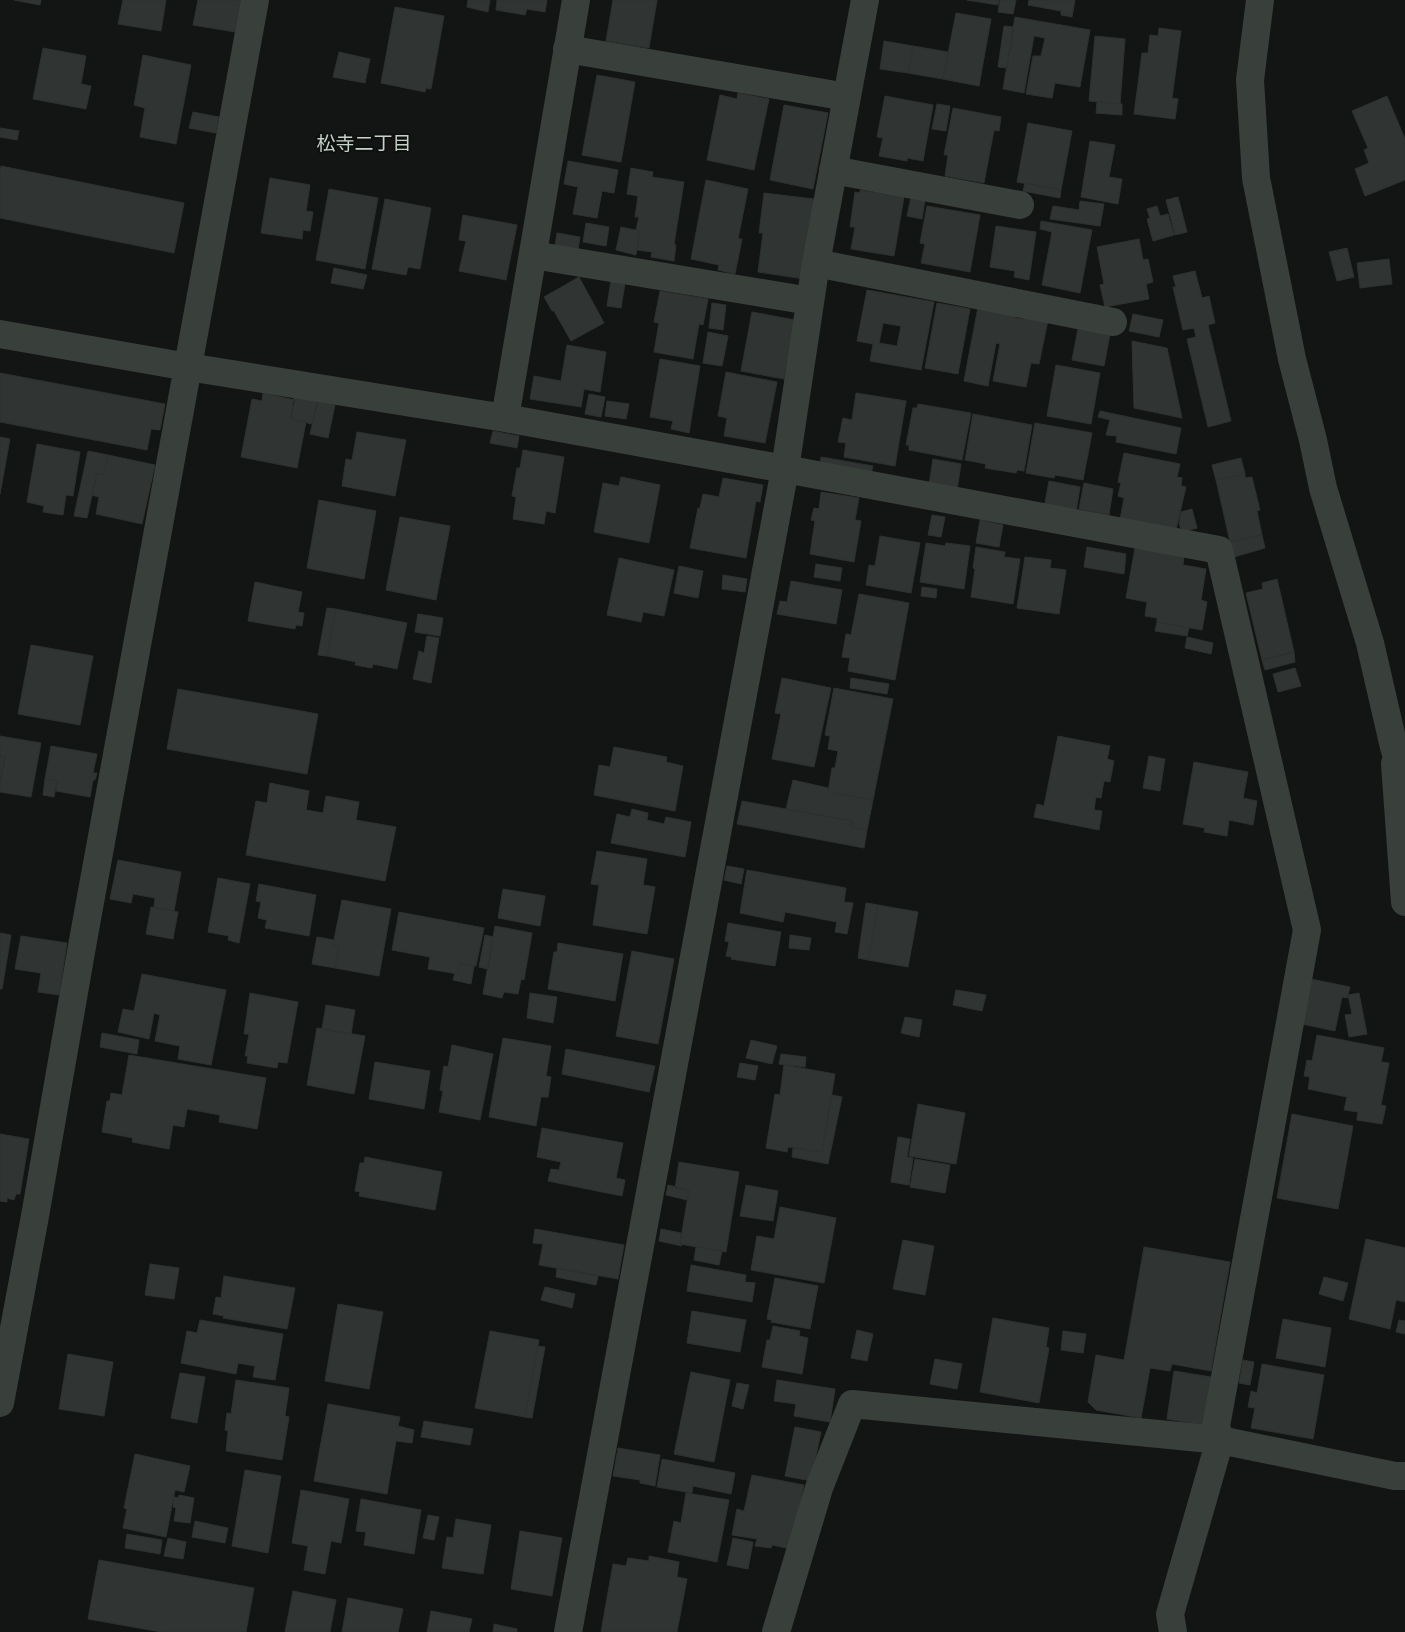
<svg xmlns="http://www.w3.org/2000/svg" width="1405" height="1632" font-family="Lato,'Noto Sans JP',sans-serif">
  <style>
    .building { fill: #303432; stroke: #2d312f; fill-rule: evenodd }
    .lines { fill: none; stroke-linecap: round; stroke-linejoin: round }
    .street { stroke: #393f3b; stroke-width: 28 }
    .labels { text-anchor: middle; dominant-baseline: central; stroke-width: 4; stroke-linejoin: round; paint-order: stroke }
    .neighbourhood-label { font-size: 19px; fill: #c6d1c8; stroke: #0e100f }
  </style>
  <rect width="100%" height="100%" fill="#131514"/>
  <!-- building -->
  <path class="building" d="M14,0h27l-1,5z
    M123,0h43l-5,31 -43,-7z
    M198,0h43l-6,32 -42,-7z
    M468,0h22l-2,12 -21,-5z
    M497,0h50l-2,12 -18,-3 -2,6 -29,-5z
    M613,0h44l-8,48 -43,-7z
    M967,0h32l-1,5z
    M1000,0h16l-3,14 -15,-2z
    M1029,0h46l-3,17 -11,-2v-4l-33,-6z
    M395,7l49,9 -13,73 -5,-1 -1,4 -44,-9z
    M956,13l35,6 -12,67 -36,-7z
    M1015,17l75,13 -10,57 -25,-4 -3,15 -26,-4 7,-38h8l4,-18 -11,-2 -10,57 -21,-4z
    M1004,26l10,1 -7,41 -9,-1z
    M1159,28l22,3 -9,67 6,1 -3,20 -41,-5 8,-61h6l2,-18 8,1z
    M1095,36l30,3 -5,65 -31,-3z
    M884,41l29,5 -5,27 -28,-4z
    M913,46l35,6 -5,27 -35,-6z
    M43,48l43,8 -5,28 10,2 -5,23 -53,-10z
    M339,52l31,7 -5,24 -32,-6z
    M143,55l48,10 -15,79 -36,-7 5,-29 -11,-3z
    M597,75l38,7 -14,80 -39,-7z
    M738,93l31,6 -15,71 -47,-10 13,-65 17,4z
    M885,96l48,9 -10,56 -16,-3v3l-28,-5 4,-18 -6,-1z
    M1387,96l18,43v41l-40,16 -10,-27 14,-6 -5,-13 4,-2 -16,-37z
    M1097,102l25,2v11l-26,-2z
    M937,104l13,2 -4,25 -14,-2z
    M784,105l44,8 -15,76 -43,-9z
    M953,108l48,9 -2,14 -5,-1 -10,53 -39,-7 3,-21h-4z
    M193,112l26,5 -3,16 -27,-5z
    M1028,123l44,8 -11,59 -44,-8z
    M0,128l19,3 -2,9 -17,-3z
    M1090,141l25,4 -6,32 13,2 -4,25 -37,-7z
    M568,161l50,9 -4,23 -12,-2 -5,27 -24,-4 5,-27 -14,-3z
    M1,166l183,37 -10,50 -174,-35v-45z
    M631,168l22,4 -1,5 32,5 -10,62 2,1 -2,16 -23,-4 1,-5 -15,-2 3,-19 -4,-1 3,-13h-4l3,-21 -11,-2z
    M270,178l40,7 -4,26 7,1 -3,19 -7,-1 -1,9 -41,-6z
    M706,180l42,9 -10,50h4l-7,35 -17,-4 1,-5 -28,-6z
    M1025,183l36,7 -1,8 -37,-7z
    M329,189l49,9 -13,71 -49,-9z
    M860,190l44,7 -10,59 -43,-7 4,-22h-5l5,-35 5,1z
    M764,193l50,6 -10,80 -46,-7 5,-39h-4z
    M911,197l14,3 -3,19 -15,-3z
    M1178,197l9,35 -12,3 -9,-35z
    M385,199l46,9 -11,61 -12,-2 -2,8 -34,-6z
    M1080,201l24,3 -4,22 -50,-7 3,-13 26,4z
    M927,206l53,9 -10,57 -49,-9 4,-19 -5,-1z
    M1157,206l3,10 8,-2 6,21 -21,6 -6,-22 3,-1 -3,-9z
    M463,215l54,10 -11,55 -47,-9 7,-30 -7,-1z
    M1041,221l51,9 -12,63 -38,-8 10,-53 -12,-3z
    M586,223l23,4 -3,19 -23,-4z
    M996,226l40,6 -7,48 -15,-3 1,-6 -25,-4z
    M621,227l19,4 -4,24 -20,-5z
    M557,233l23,4 -2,13 -23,-4z
    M1139,239l4,21 5,-1 5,23 -7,2 3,15 -44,8 -5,-22 4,-1 -7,-37z
    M1347,248l7,29 -17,4 -8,-29z
    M1389,259l3,25 -32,4 -3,-25z
    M334,268l33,7 -4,14 -32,-6z
    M1195,271l7,27 7,-2 6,27 -7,2 23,96 -23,6 -21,-88 9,-2 -2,-9 -11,2 -10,-43h3l-3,-11z
    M579,277l25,46 -33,18 -17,-30h-2l-8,-14z
    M611,280l14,3 -4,25 -14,-2z
    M867,290l67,12 -13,68 -51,-9 3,-17 -16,-3zM883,323l18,3 -4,20 -18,-3z
    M660,291l48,8 -5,26 -4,-1 -6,35 -39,-7 5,-29 -5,-1z
    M712,303l14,2 -3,25 -14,-2z
    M937,303l33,6 -12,65 -33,-6z
    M978,307l38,7 -1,4 9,1 1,-3 23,4 -9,44 -8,-1 -5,24 -33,-6 7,-37 -4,-1 -8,43 -24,-5z
    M752,312l43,8 -11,59 -43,-8z
    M1133,314l30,6 -4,17 -30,-6z
    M1078,329l32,5 -6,32 -32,-6z
    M708,332l20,4 -6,30 -19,-3z
    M1132,341l35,7 15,70 -48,-10z
    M567,345l39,7 -6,40 -16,-3 -3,18 -51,-8 4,-23 27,5z
    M660,359l40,7 -11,67 -18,-4 2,-8 -23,-4z
    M1056,365l44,8 -9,51 -44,-8z
    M726,372l51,10 -12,61 -41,-7 3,-18 -9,-2z
    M0,373l165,31 -5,26 -9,-1 -4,21 -147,-28z
    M263,393l32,7 -4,19 15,3 -9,46 -56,-11 11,-58 10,2z
    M856,393l50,8 -11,65 -51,-9 2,-14 -8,-1 5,-24 9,2z
    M589,394l16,3 -4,20 -16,-3z
    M294,396l23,5 -5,23 -21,-5z
    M318,401l17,4 -7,33 -18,-4z
    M607,401l22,3 -3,15 -21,-3z
    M918,404l53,9 -9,47 -53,-10v-5h-3l7,-37h4z
    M1100,411l81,17 -5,26 -60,-12 1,-6 -11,-1 4,-15 -12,-3z
    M973,414l59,11 -8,46 -7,-1 -1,3 -31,-5 1,-4 -21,-4z
    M1035,423l57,10 -9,47 -28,-5 -1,3 -28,-5z
    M493,431l26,5 -2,12 -27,-5z
    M357,432l49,8 -11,56 -53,-10 4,-27 6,1z
    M0,437l10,2 -10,55z
    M37,444l43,8 -7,44 -7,-1 -3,20 -20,-3 1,-6 -17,-4z
    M523,450l41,7 -9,56 -9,-2 -2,13 -31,-5 3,-22 -4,-1 5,-28h3z
    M88,451l20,4 -5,20 -6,-2 -10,45 -13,-2z
    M1124,453l56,11 -3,13 5,1 -1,8 5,1 -10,43 -56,-10 4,-22 -6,-2 3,-13 -3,-1z
    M108,455l47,10 -13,59 -46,-10 3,-17 -7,-2 5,-22 6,2z
    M821,457l52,9 -2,8 -51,-9z
    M1241,458l4,16 -29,6 -4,-15z
    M933,459l28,5 -4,26 -28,-6z
    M1245,474v4l7,-1 8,33 -3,1 5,24 -32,7 -14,-62z
    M621,477l39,8 -11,58 -55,-11 9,-49 16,3z
    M723,478l40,7 -3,17 -4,-1 -10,57 -56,-10 8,-40h2l3,-14 16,3z
    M1049,481l31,6 -4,26 -32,-5z
    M1084,483l29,6 -4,26 -30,-6z
    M821,492l38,6 -4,22 6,1 -7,41 -44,-8 5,-33 -4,-1 3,-12 5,1z
    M319,500l57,11 -12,68 -57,-11z
    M1192,509l5,19 -15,4 -3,-9 2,-11z
    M932,515l13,2 -4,20 -13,-2z
    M400,517l50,9 -14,74 -50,-10z
    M980,520l23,5 -4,22 -23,-4z
    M1262,535l3,13 -31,9 -4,-15z
    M880,536l40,7 -9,50 -45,-8 3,-20 6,1z
    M926,543l19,3 1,-3 24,3 -6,43 -44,-7z
    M976,547l29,5 -1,5 16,2 -7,45 -42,-7 4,-28 -2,-1z
    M1087,547l39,7 -2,20 -40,-7z
    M1135,548l49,8 -1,9 23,4 -5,31 6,2 -5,28 -45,-8v-4l-12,-2 2,-14 -21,-4z
    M1025,557l26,3 -1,8 16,2 -7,44 -42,-6z
    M619,558l55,12 -10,46 -21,-4 -2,10 -34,-7z
    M816,564l26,4 -2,13 -26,-4z
    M679,566l24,5 -5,27 -24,-5z
    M723,575l24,4 -2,13 -23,-3z
    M1277,579l17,73 -32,8 -16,-67 17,-4 -1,-6z
    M791,581l51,9 -6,34 -59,-10 3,-13 7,1z
    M255,582l47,10 -4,20 6,1 -2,13 -6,-1 -1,4 -47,-8z
    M922,587l15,2 -1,9 -15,-2z
    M859,594l50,9 -14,77 -47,-9 2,-13 -8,-1 4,-23 5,1z
    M327,608l9,1 -9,47 -9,-1z
    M336,609l71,14 -10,46 -24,-5 -1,4 -17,-3 1,-3 -29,-6z
    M418,614l25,4 -3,18 -25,-4z
    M1157,622l32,6 -2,8 -32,-5z
    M427,636l12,2 -8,45 -18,-4 6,-28 5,2z
    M1187,637l26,6 -2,11 -26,-6z
    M31,645l62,11 -13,69 -62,-11z
    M1294,652l1,10 -30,8 -3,-10z
    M1295,668l6,18 -23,6 -5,-18z
    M782,678l49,10 -17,79 -42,-8 9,-45 -6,-1z
    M851,678l38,6 -2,10 -37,-6z
    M834,688l59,11 -20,101 -45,-8 4,-24h3l3,-17 -10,-2 2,-13 -5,-1z
    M178,689l140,25 -11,60 -140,-25z
    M0,736l41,7 -10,54 -31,-5v-9l5,-26 -5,-1z
    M1058,736l52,10 -3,13 7,2 -4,21 -6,-1 -3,17 -5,-1 -2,13 8,1 -3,19 -65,-13 3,-13 7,2z
    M51,746l46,8 -4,19h4l-2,7h-2l-3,17 -34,-6 1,-10 -12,-2z
    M614,747l53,10 -1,5 17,4 -8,45 -81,-16 5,-30 11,2z
    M0,756l5,1 -5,25z
    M1149,756l16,3 -5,32 -17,-3z
    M1194,762l54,10 -5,26 14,3 -4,24 -24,-5 -2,16 -23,-4 1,-4 -22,-4z
    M45,779l12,2 -3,16 -11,-2z
    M793,780l35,8v4l45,8 -6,30 -16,-3 1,-6 -66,-12z
    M270,783l39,8 -3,19 17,3 3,-17 33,6 -3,18 40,7 -11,54 -139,-26 10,-54 11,2z
    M742,801l110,20 -1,6 16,3 -3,18 -127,-24z
    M632,809l16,4 -1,7 17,4 2,-7 25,5 -6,35 -74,-14 6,-29 13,3z
    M597,851l50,8 -4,26 12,2 -8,47 -54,-9 6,-40 -8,-1z
    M118,860l63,12 -7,39 -20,-4 1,-9 -22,-4 -2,9 -21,-4z
    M727,866l17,3 -3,15 -17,-4z
    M747,870l99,18 -2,14 9,1 -6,31 -12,-2 2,-10 -52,-10 -2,10 -43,-9z
    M218,878l32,6 -11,59 -11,-3 1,-4 -21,-4z
    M259,884l57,11 -7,41 -44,-8 2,-8 -9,-2 3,-16 -5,-1z
    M503,889l42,7 -5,30 -42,-8z
    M342,900l49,9 -12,67 -44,-8 4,-22 -6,-1z
    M866,903l12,2 -10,55 -10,-2z
    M878,905l40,7 -10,55 -40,-7z
    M151,907l27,5 -5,27 -27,-5z
    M399,912l85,16 -8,38 -16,-3 -2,11 -30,-5 2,-12 -38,-7z
    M728,923l53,9 -6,34 -44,-7 1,-2 -6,-1 3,-14 -4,-1z
    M495,926l37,7 -8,47 -3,-1 -3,15 -14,-2 -2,6 -19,-4z
    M0,933l11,2 -9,54h-2z
    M485,935l8,2 -5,32 -9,-2z
    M790,935l21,3 -2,12 -20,-2z
    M21,936l46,7 -8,52 -21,-3 3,-19 -26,-4z
    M317,937l17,3 -1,5 6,1 -4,22 -23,-4z
    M558,943l65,11 -8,47 -67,-12 6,-37h3z
    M632,951l42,8 -16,85 -42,-8z
    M460,963l14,3 -3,18 -18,-4 2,-7 3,1z
    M142,974l84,16 -15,75 -33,-6 2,-13 -25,-5 5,-26 -6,-2 -5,26 -31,-7 5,-23 11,2z
    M1311,979l39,8 -3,11 -5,-1 -7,34 -33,-7z
    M956,990l30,5 -4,16 -29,-6z
    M250,993l48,9 -11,61 -9,-1 -1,6 -30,-5 1,-7h-3l4,-22h-5z
    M530,993l27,4 -4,26 -26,-5z
    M1359,993l8,41 -18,3 -4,-22 7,-1 -4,-19z
    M326,1005l29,5 -4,24 -29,-5z
    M905,1017l17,3 -3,17 -18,-4z
    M317,1028l48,8 -11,58 -47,-9z
    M102,1033l37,7 -2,14 -37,-7z
    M1317,1035l67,13 -3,14 8,1 -8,42 5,1 -4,18 -25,-4 1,-8 -14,-2 3,-13 -39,-8 2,-12 -6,-1 3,-16 5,1z
    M503,1038l48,8 -5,30 5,1 -3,20h-7l-5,29 -47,-9z
    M751,1040l26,6 -5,18 -26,-6z
    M452,1045l41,9 -13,66 -41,-8 4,-21 -3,-1 4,-24 4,1z
    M566,1049l89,17 -6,26 -87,-18z
    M781,1054l25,3 -1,10 -26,-3z
    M129,1055l137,23 -9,51 -38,-7 1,-7 -33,-6 -3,18 -11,-2 -4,24 -37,-7 1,-4 -31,-6 5,-31h3l1,-8 11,2z
    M375,1062l55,9 -6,38 -55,-10z
    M740,1063l18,3 -3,14 -18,-3z
    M784,1065l51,9 -13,78 -34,-5 -1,5 -21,-4 9,-54 5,1z
    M832,1095l10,2 -14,67 -36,-7 1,-9 29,4z
    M918,1104l47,9 -9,51 -47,-8z
    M1292,1114l61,12 -15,83 -61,-11z
    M542,1128l81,15 -7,35 9,2 -3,16 -74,-15 3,-12 8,1 2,-8 -24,-5z
    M0,1134l29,5 -9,55h-4l-2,6 -7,-2v4l-7,-1z
    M898,1137l12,2 -3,18 6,1 -4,27 -18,-3z
    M365,1157l77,15 -7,38 -76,-14 1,-4 -5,-1 5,-28h4z
    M915,1159l35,6 -5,28 -35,-6z
    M679,1162l60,10 -13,80 -46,-8 9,-54 -14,-2z
    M668,1185l21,5 -2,10 -21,-5z
    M746,1185l32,6 -5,30 -33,-5z
    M780,1207l56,11 -12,65 -73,-13 6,-34 17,3z
    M535,1229l89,16 -6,34 -79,-14 4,-21 -10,-1z
    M661,1229l20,4 -1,11 2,2 -23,-5z
    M1366,1239l39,9v54l-9,-2 -6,29 -41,-10z
    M903,1240l31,6 -9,49 -32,-6z
    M696,1247l26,4 -3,14 -25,-5z
    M1144,1247l86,15 -19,109 -39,-7 -2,7 -20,-3 -9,50 -45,-8 -8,-8 8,-47 28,5z
    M150,1264l29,4 -5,31 -29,-4z
    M691,1265l55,10 -1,7 10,1 -3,19 -65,-11z
    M557,1268l41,8 -2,9 -40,-8z
    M224,1276l71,12 -8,41 -64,-11 1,-2 -11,-2 3,-17 5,1z
    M1324,1277l24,6 -5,18 -24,-7z
    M775,1278l43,8 -8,43 -39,-7 1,-2 -5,-1z
    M545,1287l30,7 -3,14 -31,-8z
    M338,1304l45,8 -14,77 -44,-8z
    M692,1311l54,9 -6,32 -53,-9z
    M993,1318l56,10 -3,19 3,1 -10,55 -59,-11z
    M1283,1319l48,9 -6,39 -49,-9z
    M200,1320l83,14 -8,46 -22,-3 2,-11 -17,-3 -2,11 -55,-11 6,-32 10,2z
    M1399,1320l6,1v13l-9,-2z
    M773,1326l27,5 -1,5 9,2 -6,36 -40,-7 5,-27h3z
    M857,1330l16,4 -6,27 -16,-3z
    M490,1331l49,9 -14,77 -50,-9z
    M1063,1331l23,3 -3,19 -22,-3z
    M538,1346l7,1 -13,71 -7,-1z
    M68,1354l45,8 -9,54 -45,-7z
    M935,1359l27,5 -5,25 -27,-5z
    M1243,1360l11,2 -4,23 -11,-2z
    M1262,1364l62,11 -11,64 -62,-11 4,-20 -7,-1 3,-16 6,2z
    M1174,1371l37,6 -8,48 -36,-6z
    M691,1372l39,8 -16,82 -40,-8z
    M180,1373l25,4 -8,46 -26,-5z
    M236,1380l53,8 -4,28 4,1 -7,43 -56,-9 2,-20 -3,-1 2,-17 4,1z
    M777,1380l58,9 -5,33 -36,-6 2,-12 -22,-3z
    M737,1383l12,2 -6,24 -11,-3z
    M328,1404l72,13 -2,9 16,4 -2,13 -16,-2 -9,53 -73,-13z
    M424,1421l49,8 -3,16 -49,-8z
    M795,1427l26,5 -10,49 -26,-5z
    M618,1448l42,7 -5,31 -15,-3v-3l-27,-4z
    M135,1454l55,12 -6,26 -9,-2 -9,47 -43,-9 4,-19 -3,-1z
    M662,1459l73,14 -4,21 -38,-8 -1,7 -35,-6z
    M245,1470l36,6 -13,77 -36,-7z
    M752,1475l52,10 -13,64 -19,-4 -1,3 -16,-2 2,-7 -25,-4 5,-26 7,2z
    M301,1490l48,9 -8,44 -10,-2 -6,33 -21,-4 4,-24 -16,-3z
    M686,1493l43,7 -12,62 -49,-10 6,-31 7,2z
    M179,1495l15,3 -4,25 -16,-2 2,-13 -3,-1 1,-10 4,1z
    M361,1499l60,11 -7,44 -50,-9 2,-13 -10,-1z
    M428,1515l11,2 -5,23 -11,-2z
    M456,1519l35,6 -8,49 -41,-6 5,-31 6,1z
    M195,1521l33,7 -3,15 -33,-6z
    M520,1531l42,7 -10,58 -41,-7z
    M127,1534l35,6 -2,14 -35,-6z
    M168,1538l18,4 -3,17 -19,-3z
    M733,1538l20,4 -5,27 -21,-4z
    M649,1556l30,6 -2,15 10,2 -10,53h-76l12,-68 13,2 2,-8 21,3z
    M99,1560l155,28 -8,44h-85l-73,-13z
    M293,1591l43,9 -6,32h-45z
    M348,1598l55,11 -5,23h-56z
    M431,1611l41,8 -3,13h-42z
    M494,1624l23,5v3h-24z"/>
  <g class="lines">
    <!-- street -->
    <path class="street" d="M1260,0l-10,80 6,98 36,181 21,81 10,48 47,155 24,104 11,36
      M567,49l280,48
      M833,170l187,35
      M533,255l277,46
      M816,263l297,59
      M0,334l188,33 317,51 280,51 434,81 88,380 -91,496 4,14 -50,174 3,18
      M505,418l71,-418
      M1395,764l10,138
      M0,1403l35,-187 49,-281 171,-935
      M568,1632l217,-1163 31,-206 49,-263
      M776,1632l43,-144 33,-84 368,36 175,36h10"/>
  </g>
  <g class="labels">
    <!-- neighbourhood labels -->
    <g class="neighbourhood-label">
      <text x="364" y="142">松寺二丁目</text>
    </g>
  </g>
</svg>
